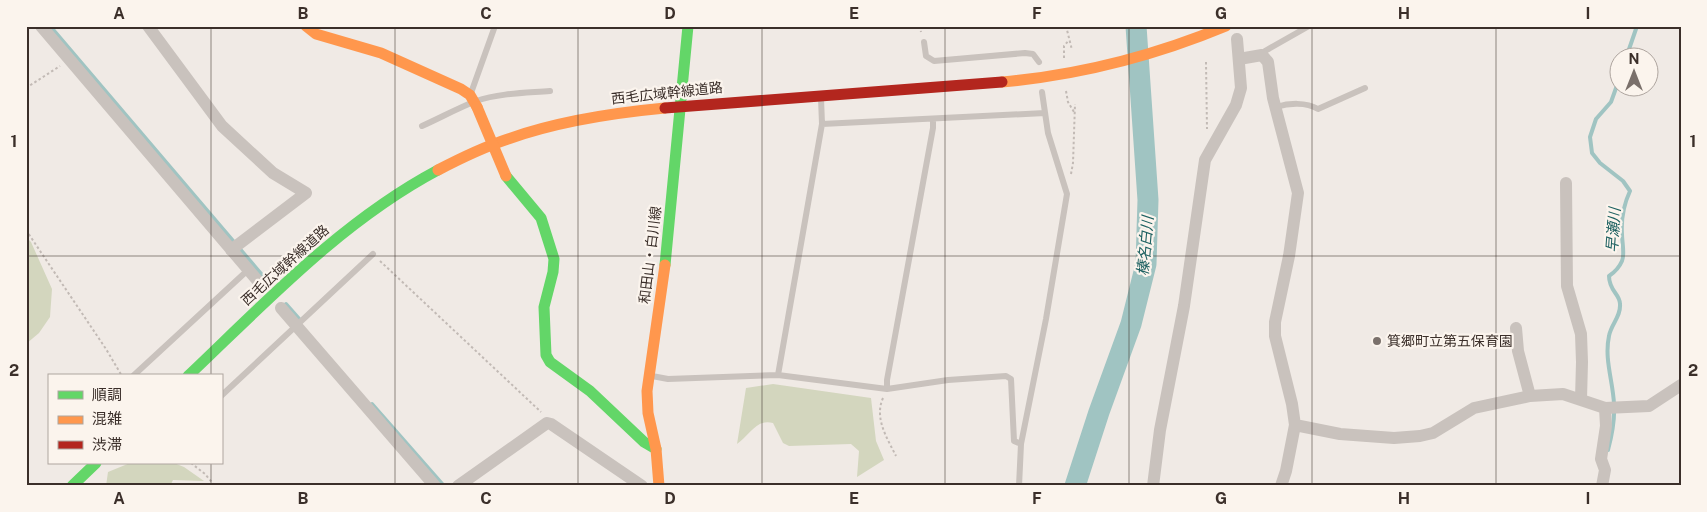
<svg xmlns="http://www.w3.org/2000/svg" width="1707" height="512" font-family="'Public Sans','Noto Sans JP',sans-serif">
  <style>
    .green { fill: #d3d6be }
    .lines { fill: none; stroke-linecap: round; stroke-linejoin: round }
    .stream { stroke: #a0c4c2; stroke-width: 4 }
    .river { stroke: #a0c4c2; stroke-width: 21 }
    .path { stroke: #c2bab5; stroke-width: 2; stroke-dasharray: 2.5 2.5; stroke-linecap: butt }
    .lane { stroke: #c9c2bd; stroke-width: 6 }
    .street { stroke: #c9c2bd; stroke-width: 12 }
    .fast { stroke: #63d668; stroke-width: 11 }
    .slow { stroke: #ff974d; stroke-width: 11 }
    .jam { stroke: #b3261e; stroke-width: 11 }
    .slow-bridge { stroke: #ff974d; stroke-width: 11 }
    .grid { fill: none; stroke: #3b2f2a; stroke-width: 1; stroke-opacity: 0.55 }
    .poi-dot { fill: #7a706b; stroke: #fbf4ed; stroke-width: 2 }
    .labels { text-anchor: middle; dominant-baseline: central; stroke-width: 4.5; stroke-linejoin: round; paint-order: stroke }
    .street-label { font-size: 14px; fill: #3b2f2a; stroke: #fbf4ed }
    .poi-label { font-size: 14px; fill: #3b2f2a; stroke: #fbf4ed; text-anchor: start }
    .water-label { font-size: 15px; font-style: italic; fill: #1c6060; stroke: #fbf4ed }
    .neatline { fill: none; stroke: #3b2f2a; stroke-width: 2 }
    .grid-label { font-size: 16px; text-anchor: middle; font-weight: bold; fill: #3b2f2a }
  </style>
  <rect width="100%" height="100%" fill="#f0eae5"/>
  <!-- green -->
  <path class="green" d="M26,237l5,5 21,47 -2,28 -11,16 -13,11z
    M773,384l98,14 5,43 8,19 -27,17 2,-26 -8,-7 -62,2 -6,-3 -10,-20c-16,-5 -24,13 -36,21l9,-56z
    M130,463h44l10,4 20,14 -31,-1 -3,6h-64l2,-14z"/>
  <g class="lines">
    <!-- stream -->
    <path class="stream" d="M50,26l218,256
      M1626,58l11,-32
      M286,304l15,17
      M372,404l72,82
      M1608,450c4,-15 7,-31 6,-46 -1,-23 -10,-45 -5,-68 2,-12 12,-19 11,-32 0,-10 -11,-13 -11,-28 6,-4 10,-8 13,-15 3,-7 0,-19 0,-27 -1,-15 2,-30 8,-43l-7,-10 -23,-18 -8,-10 -2,-16 6,-18 15,-17 9,-25"/>
    <!-- river -->
    <path class="river" d="M1075,486l24,-74 32,-88 15,-60 2,-64 -12,-174"/>
    <!-- path -->
    <path class="path" d="M920,26l1,6
      M1066,26l6,24
      M1064,58v-12l5,-6
      M1206,62l1,67
      M26,88l34,-22
      M1066,91l2,11 6,10
      M1071,174l2,-11 2,-59
      M26,230l80,119 16,27
      M380,261l161,151
      M883,398c-9,20 4,40 13,58
      M191,463l14,11 10,12"/>
    <!-- lane -->
    <path class="lane" d="M924,42l2,14 8,5 91,-8 8,1 6,8
      M1262,55l3,-4 44,-25
      M471,93l24,-67
      M1276,107c13,-4 30,-5 42,2l47,-21
      M822,124l223,-11
      M422,126c18,-8 36,-18 54,-25 24,-8 50,-8 74,-10
      M778,375l44,-251 -1,-26
      M133,376l116,-107
      M652,376l16,3 110,-4 109,14v-9l46,-252v-9
      M887,389l61,-9 58,-4 5,3 3,62 7,3
      M221,396l152,-142
      M1019,486l2,-42 25,-125 21,-125 -19,-61 -6,-41"/>
    <!-- street -->
    <path class="street" d="M41,26l222,261
      M148,26l74,100 51,47 33,20 -75,57
      M1239,59l23,-4 6,7 5,36 25,95 -9,63 -14,66v14l17,68 3,21 -9,46 -5,15
      M1566,183l1,103 14,48 1,28 -1,37
      M281,308l154,178
      M1516,328l2,23 12,45
      M1295,425l45,9 54,4 26,-2 13,-3 41,-25 56,-12 33,-2 42,14 44,-2 32,-21
      M458,486l89,-63 4,1 91,62
      M1153,486l7,-56 24,-124 21,-146 31,-55 5,-17 -4,-49
      M1602,486l3,-16 -4,-11 5,-33 -1,-18"/>
    <!-- fast -->
    <path class="fast" d="M506,176l35,42 13,41 -1,13 -9,35 2,48 4,7 40,29 54,51 12,7
      M665,265l23,-239
      M188,376c78,-74 154,-155 250,-206
      M72,486l24,-23"/>
    <!-- slow -->
    <path class="slow" d="M306,26l10,8 65,19 80,36 9,6 7,12
      M1002,82c78,-7 152,-26 224,-56
      M438,170c23,-12 46,-23 70,-31 50,-18 104,-26 157,-31
      M659,486l-3,-37 -8,-36 -1,-22 18,-126"/>
    <!-- jam -->
    <path class="jam" d="M665,108l337,-26"/>
    <!-- slow-bridge -->
    <path class="slow-bridge" d="M477,107l29,69"/>
  </g>
  <!-- grid -->
  <path class="grid" d="M211,26v350M395,26v460M578,26v460M762,26v460M945,26v460M1129,26v460M1312,26v460M1496,26v460M26,256h1655M211,463v23"/>
  <!-- markers -->
  <circle class="poi-dot" cx="1377" cy="341" r="5"/>
  <g class="labels">
    <!-- street labels -->
    <g class="street-label">
      <text transform="translate(667 93) rotate(-6)">西毛広域幹線道路</text>
      <text transform="translate(650 255) rotate(-83)">和田山・白川線</text>
      <text transform="translate(285 265) rotate(-42)">西毛広域幹線道路</text>
    </g>
    <!-- poi labels -->
    <g class="poi-label">
      <text x="1387" y="341">箕郷町立第五保育園</text>
    </g>
    <!-- water labels -->
    <g class="water-label">
      <text transform="translate(1613 230) rotate(-86)">早瀬川</text>
      <text transform="translate(1145 246) rotate(-85)">榛名白川</text>
    </g>
  </g>
  <!-- border -->
  <rect width="1707" height="512" fill="none" stroke="#fbf4ed" stroke-width="55"/>
  <!-- legend -->
  <rect x="48" y="374" width="175" height="90" fill="#fbf4ed" stroke="#aea59f"/>
  <rect x="58" y="391" width="25" height="8" fill="#63d668" stroke="#aea59f"/>
  <text x="92" y="400" font-size="15" fill="#3b2f2a">順調</text>
  <rect x="58" y="416" width="25" height="8" fill="#ff974d" stroke="#aea59f"/>
  <text x="92" y="424" font-size="15" fill="#3b2f2a">混雑</text>
  <rect x="58" y="441" width="25" height="8" fill="#b3261e" stroke="#aea59f"/>
  <text x="92" y="450" font-size="15" fill="#3b2f2a">渋滞</text>
  <!-- north arrow -->
  <g transform="translate(1634 72)"><circle r="24" fill="#fbf4ed" stroke="#aea59f"/>
  <path d="M0-4L9 19L0 12L-9 19Z" fill="#7a706b"/>
  <text y="-8" font-size="14" font-weight="bold" text-anchor="middle" fill="#3b2f2a">N</text>
  </g>
  <rect x="28" y="28" width="1652" height="456" class="neatline"/>
  <g class="grid-label">
    <text x="119" y="19">A</text>
    <text x="303" y="19">B</text>
    <text x="486" y="19">C</text>
    <text x="670" y="19">D</text>
    <text x="854" y="19">E</text>
    <text x="1037" y="19">F</text>
    <text x="1221" y="19">G</text>
    <text x="1404" y="19">H</text>
    <text x="1588" y="19">I</text>
    <text x="14" y="147">1</text>
    <text x="1693" y="147">1</text>
    <text x="14" y="376">2</text>
    <text x="1693" y="376">2</text>
    <text x="119" y="504">A</text>
    <text x="303" y="504">B</text>
    <text x="486" y="504">C</text>
    <text x="670" y="504">D</text>
    <text x="854" y="504">E</text>
    <text x="1037" y="504">F</text>
    <text x="1221" y="504">G</text>
    <text x="1404" y="504">H</text>
    <text x="1588" y="504">I</text>
  </g>
</svg>
